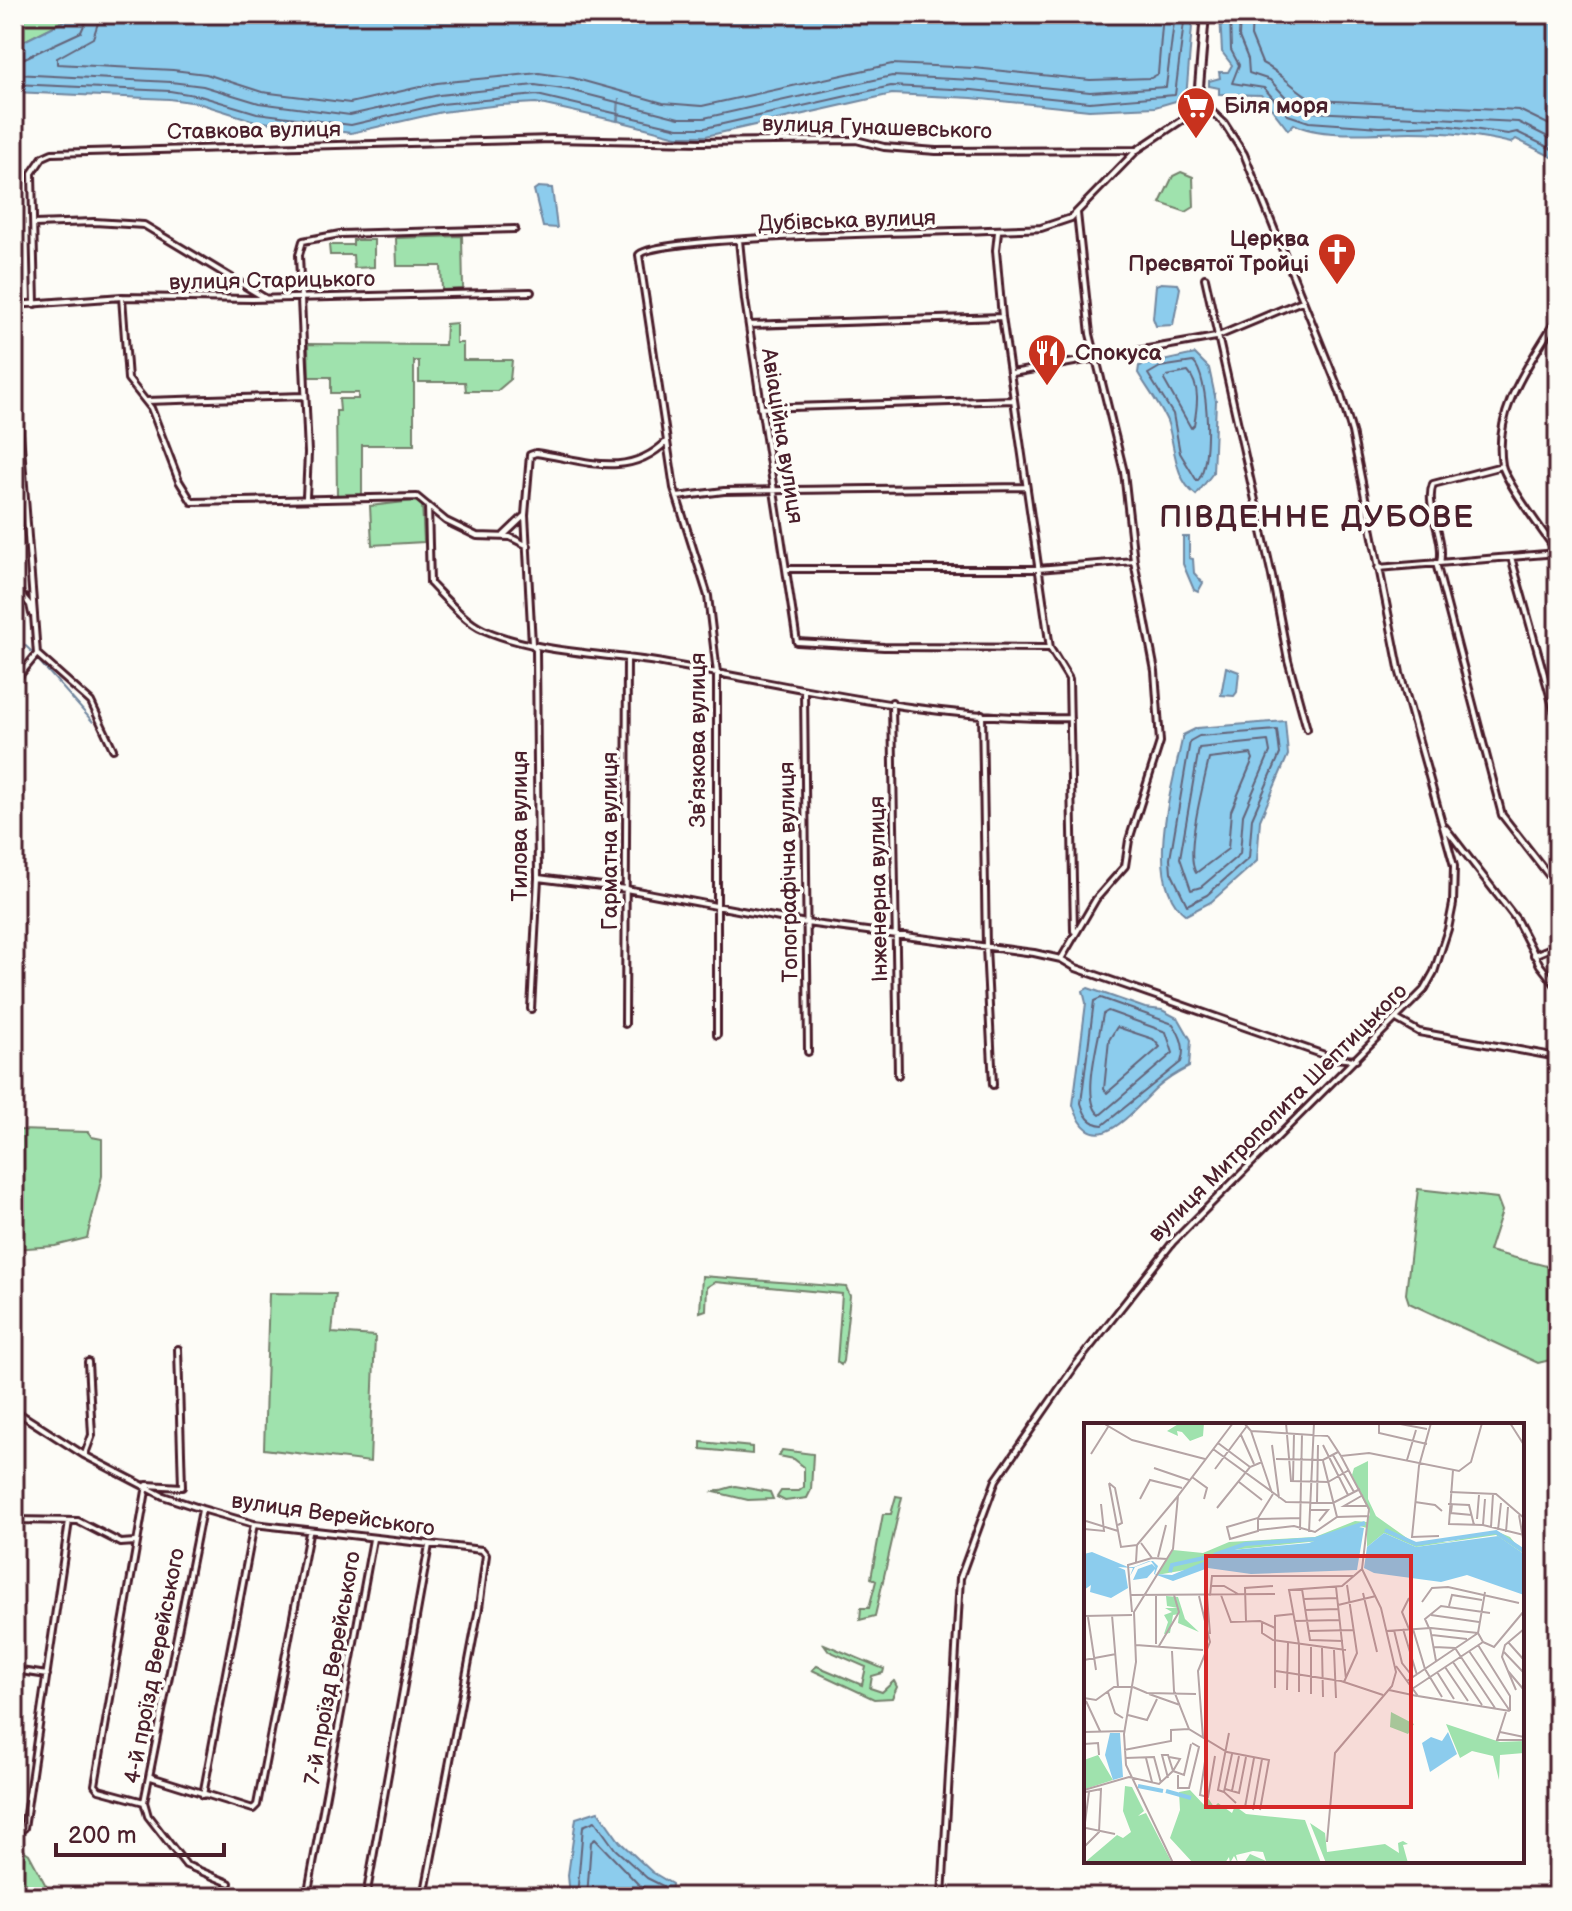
<svg xmlns="http://www.w3.org/2000/svg" width="1572" height="1911" font-family="'Balsamiq Sans',sans-serif">
  <style>
    .green { fill: #9fe2ad; stroke: #74806c; stroke-width: 2 }
    .water { fill: #8ccced; stroke: #72879f; stroke-width: 2 }
    .lines { fill: none; stroke-linecap: round; stroke-linejoin: round }
    .shore { stroke: #646479; stroke-width: 2 }
    .stream { stroke: #72879f; stroke-width: 2 }
    .street-casing { stroke: #4a1f2b; stroke-width: 10 }
    .secondary-casing { stroke: #4a1f2b; stroke-width: 12 }
    .street { stroke: #fdfcf7; stroke-width: 4 }
    .secondary { stroke: #fdfcf7; stroke-width: 6 }
    .labels { text-anchor: middle; dominant-baseline: central; stroke-width: 7; stroke-linejoin: round; paint-order: stroke }
    .poi-label { font-size: 22px; font-weight: bold; fill: #4a1f2b; stroke: #fdfcf7; text-anchor: start }
    .street-label { font-size: 22px; fill: #4a1f2b; stroke: #fdfcf7 }
    .district-label { font-size: 30px; font-weight: bold; letter-spacing: 2px; fill: #4a1f2b; stroke: #fdfcf7 }
    .inset-river { fill: none; stroke: #8ccced; stroke-width: 4 }
    .inset-road { fill: none; stroke: #b5a4a5; stroke-width: 2 }
    .view { fill: #d62828; fill-opacity: 0.15; stroke: #d62828; stroke-width: 4 }
    .inset-edge { fill: none; stroke: #4a1f2b; stroke-width: 4 }
  </style>
  <rect width="100%" height="100%" fill="#fdfcf7"/>
  <filter id="ink" filterUnits="userSpaceOnUse"><feTurbulence type="fractalNoise" baseFrequency=".0125" numOctaves="2"/><feDisplacementMap in="SourceGraphic" scale="16" xChannelSelector="R" yChannelSelector="G"/><feConvolveMatrix kernelMatrix="1 2 1 2 8 2 1 2 1" color-interpolation-filters="sRGB"/></filter>
  <g filter="url(#ink)">
    <!-- green -->
    <path class="green" d="M14,14h64l-64,32z
      M1181,172l12,5 1,30 -8,5 -26,-9 13,-27z
      M462,236l1,53 -21,1 -1,-24h-44l-1,-28z
      M353,240h21v27l-20,1 -1,-13h-23l-1,-10h24z
      M456,323v20h7v17h49l-2,20 -13,11h-31l-1,-9h-46v-21h-5v84h-52v50h-25l-1,-84h4l-1,-12h19v-6h-27v-16h-22l-1,-33 137,1 1,-21z
      M414,501l8,2 2,39 -52,3 -2,-39z
      M14,1121l4,9 70,2 4,5 10,2v37l-15,62 -32,8 -41,3z
      M1418,1189l79,9 5,13 -13,40 69,18v81l-8,10 -12,3 -129,-60 -3,-9z
      M702,1276l144,11 4,9 -7,65 -2,4 -4,-3 5,-68 -127,-12 -8,5 -1,23 -6,2z
      M269,1293l67,1 -4,39 43,3 -5,126 -106,-13z
      M701,1442l51,5v7l-51,-5z
      M782,1450l31,4 -2,36 -4,8 -22,3 -8,-4 4,-6h18l5,-4v-20l-10,-8 -15,-3z
      M735,1486l35,6 3,7 -25,1 -34,-8z
      M896,1496l6,1 -27,119 -15,4 1,-12h8l7,-27 -5,-3 12,-64h8z
      M824,1644l60,25 -1,4 -11,3 -2,12 12,4 12,-11 3,6 -5,11 -18,1 -62,-29 5,-4 45,19 4,-18 -37,-16z
      M19,1847l10,7 23,43h-38v-41z"/>
    <!-- water -->
    <path class="water" d="M78,14h1115l-7,84 -31,9 -66,3 -117,-12 -80,-4 -186,42h-29l-59,-15 1,-23 -2,23 -81,-18 -36,2 -58,7 -91,21 -96,-12 -57,-18 -29,-4 -155,-7v-46z
      M1220,14h338v146l-42,-21 -5,4c-32,-8 -67,-11 -100,-11 -31,0 -89,7 -117,-8l-6,6 -27,-35 -42,-1v-6l-10,-2v-5l11,-3 -1,-6h9l4,-7 -10,-13z
      M538,187l14,1 5,40 -14,-1 -9,-37z
      M1161,283l17,1 2,4 -7,37 -17,1 -3,-8 3,-33z
      M1195,354l14,14 7,33 -3,72 -17,22c-23,-17 -21,-52 -29,-74 -7,-16 -20,-33 -29,-48l1,-7z
      M1183,537h6v21l4,1 1,14 9,10 -5,9 -4,-2 -11,-26z
      M1226,667l13,5 -2,20 -3,4 -13,-1z
      M1285,721l3,34 -28,65 -3,41 -46,41 -25,13c-45,-34 -12,-133 -3,-180l14,-7z
      M1088,988l57,20 17,2 17,9 12,21 -2,27c-12,6 -22,12 -32,21 -25,23 -64,78 -84,17l13,-102 -3,-12z
      M598,1811l22,31 32,30 20,12 -1,13h-101l-2,-22 8,-57z"/>
    <g class="lines">
      <!-- shore -->
      <path class="shore" d="M101,14l-8,24 -36,20v6l116,6 33,4 56,18 88,11 87,-20 102,-10 34,5 90,25 39,3 190,-42 82,4 116,12 61,-2 7,-4 5,-60
        M1230,14l1,36 8,15 -7,18 32,5 24,27 21,7 71,5 63,-2 65,9 9,-2 41,20
        M1240,14l-1,23 9,22 1,14 21,7 23,25 19,7 206,10 40,20
        M1252,14l-1,22 11,27c20,10 32,27 52,37l205,10 39,19
        M14,63l67,-31 8,-18
        M14,74l157,8 32,4 56,17 91,12 89,-20 96,-10 35,5 109,28h25l188,-42 81,4 117,12 76,-5 9,-73
        M14,84l156,7 30,5 57,17 94,12 90,-21 96,-9 141,33h27l186,-42 81,4 117,12 86,-7 10,-81
        M1193,362c17,13 19,108 4,119l-17,-28 -7,-39 -25,-40 12,-7z
        M1188,372c13,14 9,36 6,53l-3,3 -27,-48 3,-4z
        M1277,730l3,24 -28,64 -3,40 -42,37 -20,10 -16,-33 -1,-13 20,-118 9,-5z
        M1268,741l2,11 -27,63 -3,39 -39,33 -10,3 -11,-32 19,-110z
        M1251,754l2,5 -22,52 -3,38 -32,24c-12,-19 8,-90 13,-114z
        M1101,998l72,26c8,12 13,24 8,38l-78,63c-14,-1 -18,-9 -22,-22l13,-102z
        M1108,1011l58,21 7,21 -73,62c-20,-14 0,-80 3,-101z
        M1117,1027l36,12 7,8 -53,46 -3,-4 5,-49z
        M577,1897l6,-71 12,-5 20,28 32,29 16,8 1,11
        M587,1897l4,-55 4,-3 44,46 13,7 2,5"/>
      <!-- stream -->
      <path class="stream" d="M14,635l18,17
        M38,660l55,62"/>
      <!-- street casing -->
      <g class="street-casing">
        <path id="street" d="M34,224l60,-2 50,3 121,73
          M998,232l-2,18 6,67 48,331 19,31 5,252
          M739,240l6,60 52,342 87,5 166,1
          M1205,278l67,298 16,84 19,69
          M122,297l6,82 23,29 28,73 13,21 225,-5 29,24 31,15 33,1 18,9
          M35,304l-3,-131 11,-16 9,-4 500,-14 148,3 156,-2 28,7 52,4 200,-1
          M14,305l108,-8 130,2 279,-7
          M1557,318c-27,46 -64,91 -55,147 3,16 44,71 56,88
          M749,325l253,-8
          M14,355l23,299 54,48 22,47
          M1012,373l204,-36 86,-36
          M146,401l158,-5
          M760,408l254,-8
          M306,497l2,-44 -9,-198 4,-14 37,-7 175,-5
          M677,497l47,-6 302,-4
          M428,506l2,77c14,14 35,39 54,47 51,22 112,23 166,31 139,23 278,60 420,57
          M504,535l20,-19
          M1511,557l47,167
          M1436,563l66,252 56,72
          M1440,563c6,-26 -16,-56 -7,-79l69,-18
          M1378,568l180,-15
          M786,569h252l96,-8
          M14,586l16,19 2,9
          M14,682l23,-28
          M804,691l4,361
          M892,702l6,373
          M982,714l4,233 7,138
          M1445,827l71,92 24,46 18,23
          M538,878l88,11 180,34 228,30 27,6 15,9 257,90 23,2
          M1534,955l24,-10
          M1061,959l35,-60 29,-33 4,-26 31,-98 -5,-71 -21,-110 -10,-89 -34,-138 -13,-121
          M531,1009l7,-131 -2,-228 -4,-6 -7,-129 5,-60 6,-2c48,7 92,27 131,-12
          M1398,1020l21,12 139,25
          M625,1024l2,-366
          M717,1035v-362l-9,-77 -34,-108 -35,-233c13,-21 352,-23 402,-27l30,-10 66,-68 45,-30 16,-21 26,24 20,31 96,238 12,40 48,241 54,193 -1,38 -5,25 -14,43 -10,18 -251,252 -98,124 -79,114 -36,98 -18,319
          M14,1410l70,45 79,41 39,13 52,15 228,26 4,5 -7,53 -55,289
          M85,1454l7,-19 -4,-73
          M202,1510l-58,292 4,14 38,49 43,18
          M14,1520l64,1 43,22 14,-1
          M14,1670l33,5
          M151,1777l102,32 4,-4 52,-272
          M203,1795l51,-271
          M144,1802l-45,-12 -4,-5 52,-300 35,2 -4,-138
          M14,1834l10,-6 45,-307
          M307,1897l66,-358
          M366,1897l63,-352"/>
      </g>
      <!-- secondary casing -->
      <g class="secondary-casing">
        <path id="secondary" d="M1198,99l7,-85"/>
      </g>
      <!-- street -->
      <use href="#street" class="street"/>
      <!-- secondary -->
      <use href="#secondary" class="secondary"/>
    </g>
  </g>
  <!-- icons -->
  <defs>
    <g id="supermarket-pin" transform="scale(2)"><path d="M0 17L-7.5 6A9.5 9.5 0 1 1 7.5 6Z" fill="#c8321e" stroke="#fdfcf7"/><path d="M-6-5.5h2.5l.6 2H6L4.5 2H-2.5L-4.4-4H-6ZM-1.5 3.2a1.3 1.3 0 1 0 .1 0ZM3 3.2a1.3 1.3 0 1 0 .1 0Z" fill="#fff"/></g>
    <g id="church-pin" transform="scale(2)"><path d="M0 17L-7.5 6A9.5 9.5 0 1 1 7.5 6Z" fill="#c8321e" stroke="#fdfcf7"/><path d="M-1.2-6h2.4v3.5h3.3v2.4h-3.3V6h-2.4V-.1h-3.3v-2.4h3.3Z" fill="#fff"/></g>
    <g id="restaurant-pin" transform="scale(2)"><path d="M0 17L-7.5 6A9.5 9.5 0 1 1 7.5 6Z" fill="#c8321e" stroke="#fdfcf7"/><path d="M-5-6h1v4h1v-4h1v4h1v-4h1v5L-1.5 .5V6h-2V.5L-5-1ZM5-6V6H3V1.5H1.5Q1.5-4 5-6Z" fill="#fff"/></g>
  </defs>
  <g fill-rule="evenodd">
    <use href="#supermarket-pin" x="1196" y="106"/>
    <use href="#church-pin" x="1337" y="252"/>
    <use href="#restaurant-pin" x="1047" y="353"/>
  </g>
  <g class="labels">
    <!-- poi labels -->
    <g class="poi-label">
      <text x="1224" y="106">Біля моря</text>
      <text x="1309" y="239" text-anchor="end">Церква<tspan x="1309" dy="25">Пресвятої Тройці</tspan></text>
      <text x="1075" y="353">Спокуса</text>
    </g>
    <!-- street labels -->
    <g class="street-label">
      <text transform="translate(877 128) rotate(2)">вулиця Гунашевського</text>
      <text transform="translate(254 131) rotate(-1)">Ставкова вулиця</text>
      <text transform="translate(847 221) rotate(-2)">Дубівська вулиця</text>
      <text transform="translate(272 281) rotate(-1)">вулиця Старицького</text>
      <text transform="translate(782 436) rotate(81)">Авіаційна вулиця</text>
      <text transform="translate(698 740) rotate(-90)">Звʼязкова вулиця</text>
      <text transform="translate(520 826) rotate(-90)">Тилова вулиця</text>
      <text transform="translate(610 841) rotate(-90)">Гарматна вулиця</text>
      <text transform="translate(789 872) rotate(-91)">Топографічна вулиця</text>
      <text transform="translate(879 889) rotate(-91)">Інженерна вулиця</text>
      <text transform="translate(1278 1113) rotate(-45)">вулиця Митрополита Шептицького</text>
      <text transform="translate(333 1515) rotate(8)">вулиця Верейського</text>
      <text transform="translate(155 1666) rotate(-79)">4-й проїзд Верейського</text>
      <text transform="translate(333 1668) rotate(-80)">7-й проїзд Верейського</text>
    </g>
    <!-- district labels -->
    <g class="district-label">
      <text x="1317" y="518">ПІВДЕННЕ ДУБОВЕ</text>
    </g>
  </g>
  <!-- overview -->
  <g transform="translate(1084 1423)">
    <rect width="440" height="440" fill="#fdfcf7"/>
    <path d="M96,0h24l-1,13 -13,5 -8,-9 -5,-1 1,5 -11,-5zM284,38v38l8,17 38,27 33,-1 49,-11 14,6 14,17 -28,-19 -80,12 -32,-14 -17,14v-19l-11,-3 -37,16 -87,9 -41,19 -34,6 16,-25 30,3 26,-11 86,-5 40,-16 12,1 3,-8 -18,-39 2,-7zM82,173l12,1 7,22 14,13 -21,-9 1,-9 -6,1 -3,18 -6,1 4,-12 -4,-7 8,-3 -7,-4h13l-11,-2zM307,289l23,12 -6,10 -18,-7zM362,301l54,18 24,-1v12l-24,2 -1,25 -6,-24 -21,-5 -12,7zM14,332l15,25 -28,9 -1,-29zM41,363l7,1 12,24 -6,5 8,-3 26,50h-88l33,-28 6,3 8,-6 -8,-21zM106,367l16,17 2,-9 6,9 4,-4 14,10 3,-7 11,8 59,6 16,43h-77l6,-9 16,7 -3,-9 -10,-1 -17,4 2,8 -4,-7 -4,7 -1,-6 -4,6h-32l-23,-25 10,-28 -1,-18zM226,400l15,10 2,19 58,-8 14,9 -1,-10 5,-2 5,3 -5,1 5,18h-82z" fill="#9fe2ad"/>
    <path d="M270,103l10,2 -7,42 -106,4 -43,-6 -35,13 -19,-7 1,-5 -8,9 -14,2 5,-11 14,-5 4,4 -5,-7 -16,6 -5,9 3,-8 -15,-1 7,3 3,18 -17,10 -21,-6 1,-7 -7,5v-36l8,-2 36,15h6l15,-6h4l5,5 -3,8 17,1 60,-25 77,-7zM300,110l32,14 82,-11 26,18v41l-57,-20 -26,7 -67,-9 -10,-5 3,-21zM364,309l9,22 -27,18 -8,-29 9,-6 11,4zM26,310h10l3,44 -10,3 -8,-25z" fill="#8ccced"/>
    <path class="inset-river" d="M301,107l31,14 80,-12 28,19M130,132l31,-11 71,-5 49,-16M86,149l2,-7 41,-9M54,363l25,5M82,368l25,7"/>
    <path class="inset-road" d="M19,0l29,17 73,19M160,0l7,8 77,5M202,0l5,58 37,1 21,-12M295,0v10l48,11M311,0l32,6M347,0l-12,43 -7,71 27,-1M426,0l14,22M167,8l21,62M157,12l13,29M244,13l13,20 28,-3 90,18 12,-9 11,-39M134,20l32,24M188,22l7,53M239,22l25,50M129,26l73,53 47,1 27,-14M7,31l17,-27M249,32l21,37M192,36l47,1 15,-8M323,37l9,-30M239,38l14,56M70,45l35,12M131,46l32,-43M369,47l-4,54 34,1 41,10M108,54l15,11 -3,11M209,58l1,-48M155,59l23,18M25,60l12,64 16,-2M25,60l6,5 7,35 -4,2M366,69l46,2 28,24M279,72l-19,11h24M56,76l10,-19 32,8M233,79l1,-57M331,79l20,3 7,6M364,81l21,1 5,20M368,81l-1,9 21,2M133,85l33,-41 12,-5M225,87h19l-9,11M435,92l5,29M174,95v13l-28,8 -3,-12 31,-9 15,-24M175,96l42,-1M393,96l2,-24M2,98l32,10M399,102l2,-26M407,104l2,-33M0,106l20,2 -3,-27M175,107l35,-4 21,6 22,-15 32,-1M216,107l2,-96M414,107l3,-27M225,109l5,-109M422,109l2,-25M57,120l11,15 15,1M74,134l8,-32M52,139l1,-17 41,-49M126,163h14l14,8M252,164l10,92M218,166l8,51 33,1M279,170l14,59M47,172l144,-1M137,172l10,27 29,-1 15,7M115,173l11,46 -12,29 5,67M123,173l3,38M126,173l2,-20h141M325,175l-7,14 7,17M220,176l33,-1M338,179l10,-14 16,-1 71,16M254,182l38,-9M365,183l3,-11 30,5M221,187l33,-1M48,189l-4,-47 24,-7M28,192l6,72M347,192l48,7M0,193l48,-1M4,194l8,53M162,198l-1,-33 28,-2M210,198l46,-1M178,200v10l11,7 73,10M345,205l-4,-9 16,-13 49,7M346,205l6,33M319,206l14,46M329,206l12,40 17,28M310,207l8,33 11,14M224,208l46,-1M302,208l45,-3 47,5M348,212l35,4M399,219l11,5 30,-36M399,219l-5,-9 7,-41M424,219l16,18M72,221v-48M52,222l67,5M394,222l32,51v15M75,223l20,-34 -5,-17M227,224v47M350,224l21,1 6,9M238,225l1,49M250,227l2,48M88,228l2,40 15,38 38,23 42,8 -9,50M385,228l41,60M419,228l21,22M377,234l34,51M0,237l32,-6M369,239l29,43M312,243l22,30 92,15M361,244l23,34M192,248l65,10 42,14M424,248l16,19M353,249l17,27M323,258l71,-48M260,259l13,-29 -10,-68M49,264l14,6 49,1M191,265v-72l18,-2M328,266l71,-47M203,267l1,-48M305,267l28,6M432,267l-14,-33 3,-12 19,-16M24,269l7,21 8,5M215,269v-48l-10,-54 53,-4 20,-17M65,271l31,11M0,275l12,2 18,-13h18M2,278l14,30M422,289l-9,28h27M44,292l19,5 10,-21M0,309l41,-1M416,309l24,5M0,321l14,-1 1,12M40,327l47,-9v-11l18,-1M148,331l-8,38 12,11M122,332l-6,40 8,2 7,-41M85,334l11,2 -7,12M41,335l29,-1 7,26M62,335l6,24M94,352v13h11l10,-41 -7,-4M84,355l-6,-23h6l5,16M141,366l14,4 7,-36M0,367l45,-13 30,7 14,-13 11,4 7,-31M148,368l7,-35M140,369l-6,-2 11,-57M161,384l9,-49M169,387l9,-51M2,405l29,6M0,407l5,-38M243,419l8,-89 57,-67 4,-14 -15,-64 -19,-39 7,-60 -28,-53M0,424l15,-15 2,-43 -15,3M89,440l-47,-98 -2,-31 12,-72 -2,-50 39,-63 5,-53 55,-73"/>
    <path class="view" d="M122,133h205v251h-205z"/>
    <rect width="440" height="440" class="inset-edge"/>
  </g>
  <!-- margin -->
  <rect width="1572" height="1911" fill="none" stroke="#fdfcf7" stroke-width="48"/>
  <rect x="24" y="24" width="1524" height="1863" fill="none" stroke="#4a1f2b" stroke-width="3" filter="url(#ink)"/>
  <!-- scale -->
  <path d="M56 1843v12h168v-12" fill="none" stroke="#4a1f2b" stroke-width="4"/>
  <text x="68" y="1843" font-size="24" fill="#4a1f2b" stroke="#fdfcf7" stroke-width="6" paint-order="stroke">200 m</text>
</svg>
